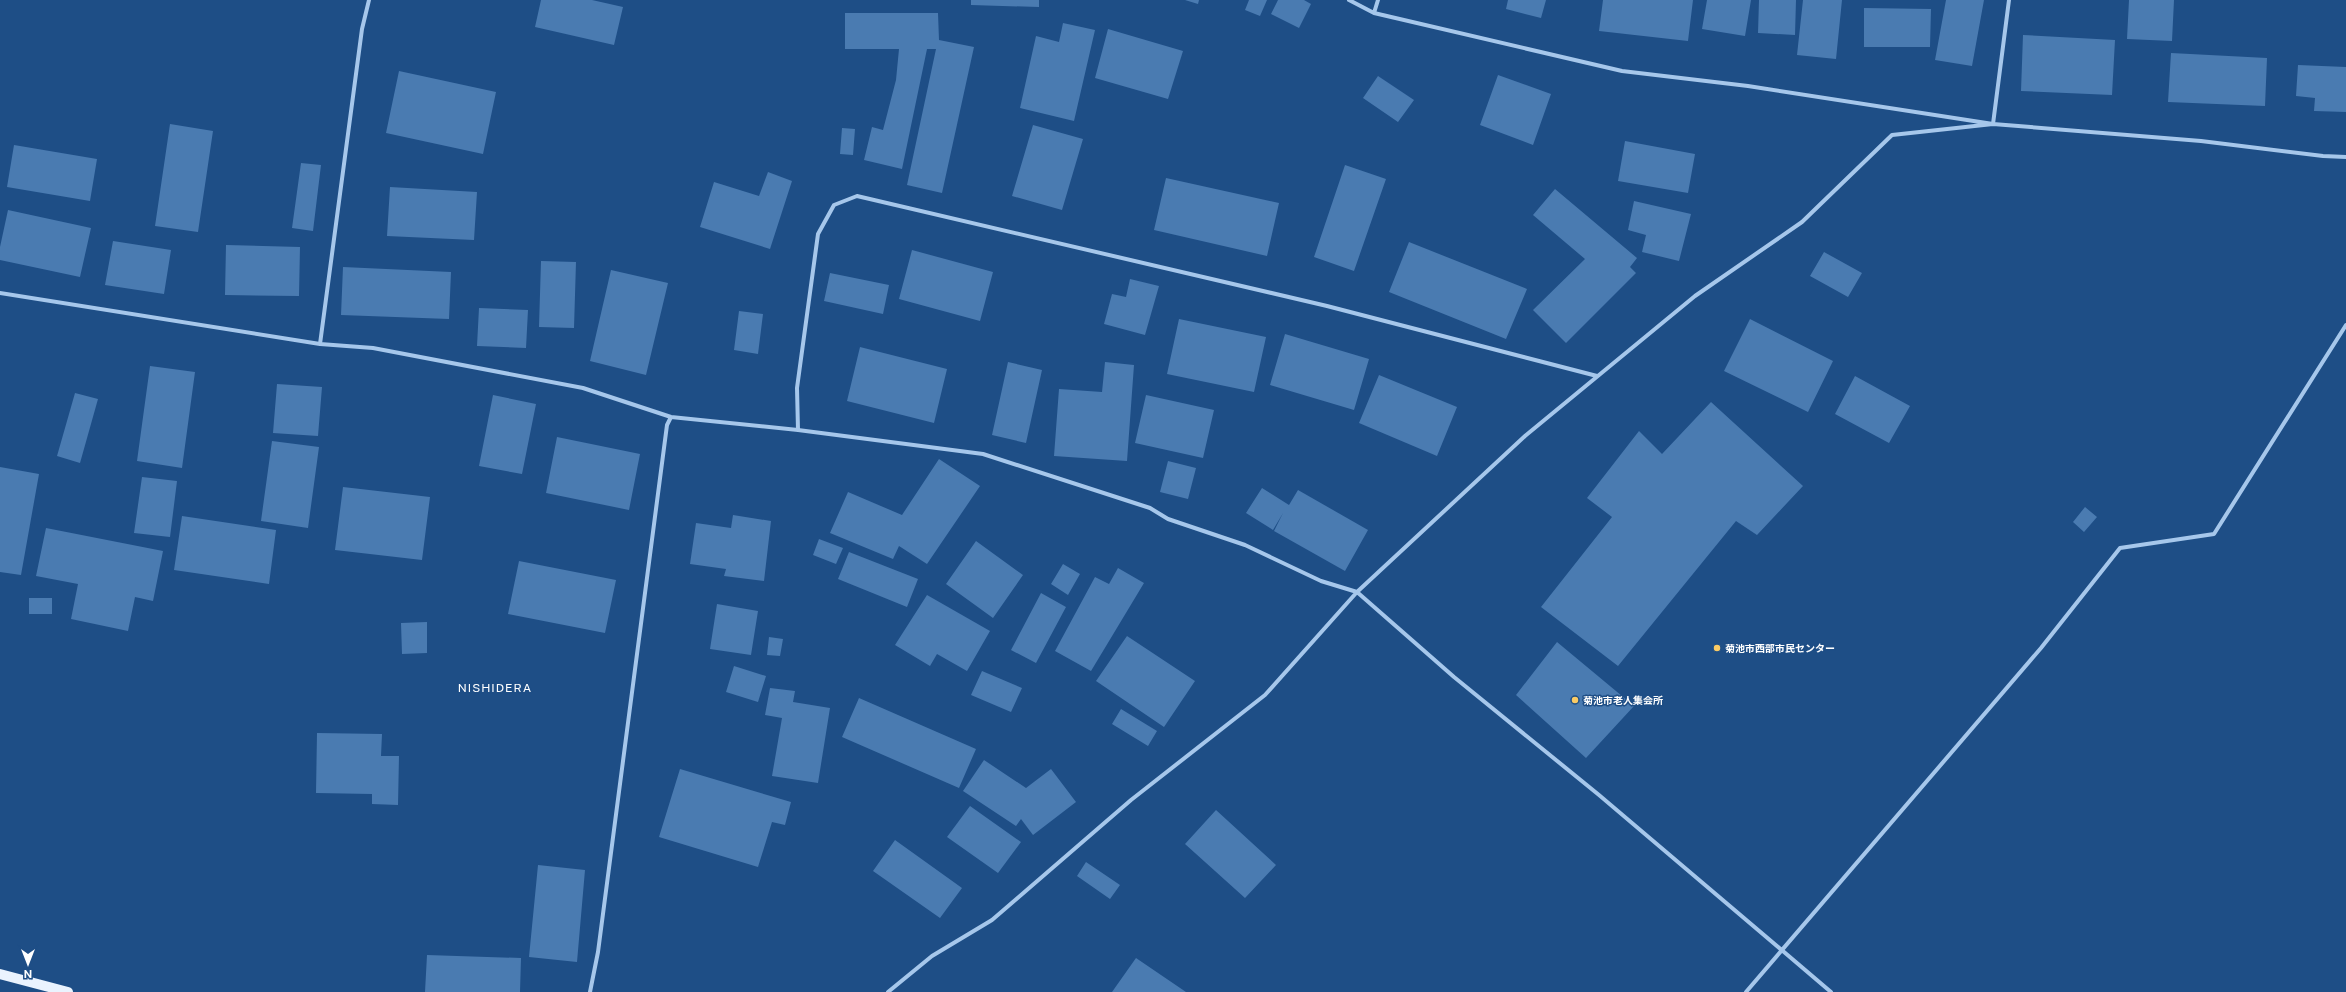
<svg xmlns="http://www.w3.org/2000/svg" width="2346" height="992" font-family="'Public Sans','Noto Sans JP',sans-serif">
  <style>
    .building { fill: #4a7bb1 }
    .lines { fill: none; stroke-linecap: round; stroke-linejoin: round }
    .street { stroke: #a6c7eb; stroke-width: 4 }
    .primary { stroke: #eaf3fe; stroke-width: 10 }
    .poi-dot { fill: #facb65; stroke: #1e4e86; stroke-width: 1.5 }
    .labels { text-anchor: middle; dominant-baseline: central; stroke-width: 3; stroke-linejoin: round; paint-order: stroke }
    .poi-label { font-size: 10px; font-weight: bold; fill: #fff; stroke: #1e4e86; text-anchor: start }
    .quarter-label { font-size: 12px; letter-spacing: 1px; fill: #fff; stroke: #1e4e86 }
  </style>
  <rect width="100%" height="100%" fill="#1e4e86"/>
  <!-- building -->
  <path class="building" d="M541,0h51l31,7 -9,38 -79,-18z
    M971,0h68v7l-68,-2z
    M1185,0h14l-1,4z
    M1249,0h18l-7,16 -15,-6z
    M1278,0h26l7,4 -12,24 -28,-14z
    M1508,0h38l-5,18 -35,-9z
    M1603,0h90l-5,41 -89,-10z
    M1707,0h44l-6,36 -43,-7z
    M1759,0h37l-1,35 -37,-2z
    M1803,0h39l-6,59 -39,-4z
    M1946,0h38l-12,66 -37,-6z
    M2129,0h45l-2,41 -45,-2z
    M1864,8l67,1 -1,38h-66z
    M845,13h93l1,27 35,7 -32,146 -35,-8 29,-136h-9l-25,120 -38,-9 8,-33 11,3 13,-50 3,-31h-54z
    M1063,23l32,7 -21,91 -54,-13 16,-72 23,6z
    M1108,29l75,22 -15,48 -73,-21z
    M2023,35l92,5 -3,55 -91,-4z
    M2171,53l96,5 -2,48 -97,-4z
    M2298,65l48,2v45l-32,-1 1,-13 -19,-2z
    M399,71l97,21 -13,62 -97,-21z
    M1498,75l53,19 -18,51 -53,-20z
    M1378,76l36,24 -16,22 -35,-24z
    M170,124l43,7 -15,101 -43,-6z
    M1033,125l50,14 -21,71 -50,-14z
    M842,128l13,1 -2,26 -13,-1z
    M1625,141l70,13 -7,39 -70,-12z
    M14,145l83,14 -7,42 -83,-14z
    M301,163l20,2 -8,66 -21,-3z
    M1345,165l41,14 -32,92 -40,-14z
    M768,172l24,9 -22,68 -70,-22 14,-45 45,14z
    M1166,178l113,25 -12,53 -113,-26z
    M390,187l87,5 -3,48 -87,-4z
    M1555,189l82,69 -7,9 6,6 -70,70 -33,-33 52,-51 -52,-44z
    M1634,201l57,13 -12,47 -37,-9 4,-17 -18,-5z
    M8,210l83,18 -11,49 -80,-17v-13z
    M113,241l58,9 -7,44 -59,-9z
    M1409,242l118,47 -21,50 -117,-47z
    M226,245l74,2 -1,49 -74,-1z
    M912,250l81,22 -13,49 -81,-22z
    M1824,252l38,21 -14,24 -38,-21z
    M541,261l35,1 -2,66 -35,-1z
    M343,267l108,5 -2,47 -108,-4z
    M611,270l57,13 -22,92 -56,-14z
    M830,273l59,12 -6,29 -59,-13z
    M1130,279l29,7 -14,49 -41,-11 8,-30 14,3z
    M479,308l49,2 -2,38 -49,-2z
    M739,311l24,3 -5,40 -24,-4z
    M1179,319l87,18 -12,55 -87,-18z
    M1750,319l83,42 -25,51 -84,-41z
    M1285,334l84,25 -15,51 -84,-25z
    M860,347l87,22 -13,54 -87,-22z
    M1008,362l34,8 -16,73 -34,-8z
    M1105,362l29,3 -7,96 -73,-5 5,-67 43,3z
    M150,366l45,6 -13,96 -45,-7z
    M1379,375l78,32 -20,49 -78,-33z
    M1855,376l55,30 -21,37 -54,-29z
    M277,384l45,3 -4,49 -45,-3z
    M75,393l23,6 -18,64 -23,-7z
    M493,395l43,9 -14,70 -43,-8z
    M1146,395l68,15 -11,48 -68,-15z
    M1711,402l92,84 -46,49 -21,-14 -118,145 -77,-59 71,-90 -25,-19 52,-67 23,23z
    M557,437l83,17 -11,56 -83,-17z
    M272,441l47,6 -11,81 -47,-7z
    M939,459l41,27 -53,78 -28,-18 -6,13 -63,-26 18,-41 54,23z
    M1168,461l28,7 -8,31 -28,-7z
    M0,467l39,7 -18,101 -21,-3z
    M142,477l35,4 -7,56 -36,-4z
    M343,487l87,10 -8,63 -87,-10z
    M1262,488l27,17 9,-15 70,40 -23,41 -71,-40 9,-18 -10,17 -27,-17z
    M2085,507l12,10 -13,15 -11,-10z
    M733,515l38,6 -7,60 -40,-5 2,-7 -36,-5 6,-41 35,5z
    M182,516l94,14 -7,54 -95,-14z
    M46,528l117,23 -10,50 -18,-4 -7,34 -57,-12 7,-35 -42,-8z
    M819,539l24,9 -7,16 -23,-9z
    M976,541l47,34 -30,43 -47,-34z
    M849,552l69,27 -11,28 -69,-28z
    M519,561l97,19 -11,53 -97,-19z
    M1063,564l17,10 -12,21 -17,-11z
    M1118,568l26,15 -53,88 -36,-20 40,-74 14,7z
    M1041,593l25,14 -30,56 -25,-13z
    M927,595l63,36 -23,40 -30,-17 -7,12 -35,-21z
    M29,598h23v16h-23z
    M717,604l41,7 -7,44 -41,-6z
    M427,622v31l-25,1 -1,-31z
    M1127,636l68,45 -31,46 -68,-46z
    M769,637l14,2 -3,17 -13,-1z
    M1557,642l77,64 -48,52 -70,-63z
    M734,666l32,10 -8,26 -32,-10z
    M982,671l40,17 -11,24 -40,-17z
    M770,688l25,3 -2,11 37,6 -12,75 -46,-7 10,-58 -17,-3z
    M859,698l117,51 -17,39 -117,-51z
    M1121,709l36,22 -9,15 -36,-22z
    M317,733l65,1 -1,22h18l-1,49 -26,-1v-10l-56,-1z
    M984,760l42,28 25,-19 25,33 -43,33 -12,-16 -5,7 -53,-35z
    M680,769l111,33 -6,23 -13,-3 -14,45 -99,-30z
    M970,806l51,36 -23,31 -51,-36z
    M1216,810l60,55 -31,33 -60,-54z
    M895,840l67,48 -22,30 -67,-47z
    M1086,862l34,23 -10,14 -33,-23z
    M538,865l47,5 -8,92 -48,-5z
    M427,955l94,3 -1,34h-95z
    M1136,958l50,34h-74z"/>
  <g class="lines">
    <!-- street -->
    <path class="street" d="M1349,0l25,13 248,58 126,15 245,38 208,17 122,15 23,1
      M1374,13l4,-13
      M1993,124l16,-124
      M0,293l320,51 53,4 210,40 88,29 127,13 185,24 167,54 18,11 77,26 76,36 36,11 97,85 145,118 232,197
      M320,344l42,-315 7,-29
      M798,430l-1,-42 21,-154 16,-29 23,-9 470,110 270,70
      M590,992l8,-40 69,-527 4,-8
      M888,992l44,-36 60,-36 139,-120 134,-105 92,-103 168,-156 170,-140 107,-74 90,-87 101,-11
      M1746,992l295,-344 79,-100 94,-14 132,-209"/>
    <!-- primary -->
    <path class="primary" d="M0,974l68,18"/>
  </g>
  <!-- markers -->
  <g class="poi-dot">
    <circle cx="1717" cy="648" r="4"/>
    <circle cx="1575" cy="700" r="4"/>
  </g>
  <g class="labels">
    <!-- poi labels -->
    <g class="poi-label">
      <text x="1725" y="648">菊池市西部市民センター</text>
      <text x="1583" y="700">菊池市老人集会所</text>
    </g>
    <!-- quarter labels -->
    <g class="quarter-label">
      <text x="495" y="688">NISHIDERA</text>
    </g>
  </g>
  <!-- north arrow -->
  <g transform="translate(28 964) rotate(180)" stroke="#1e4e86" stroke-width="3" paint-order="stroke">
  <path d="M0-3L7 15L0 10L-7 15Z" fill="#ffffff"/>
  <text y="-6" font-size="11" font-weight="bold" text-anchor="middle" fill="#ffffff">N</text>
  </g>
</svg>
